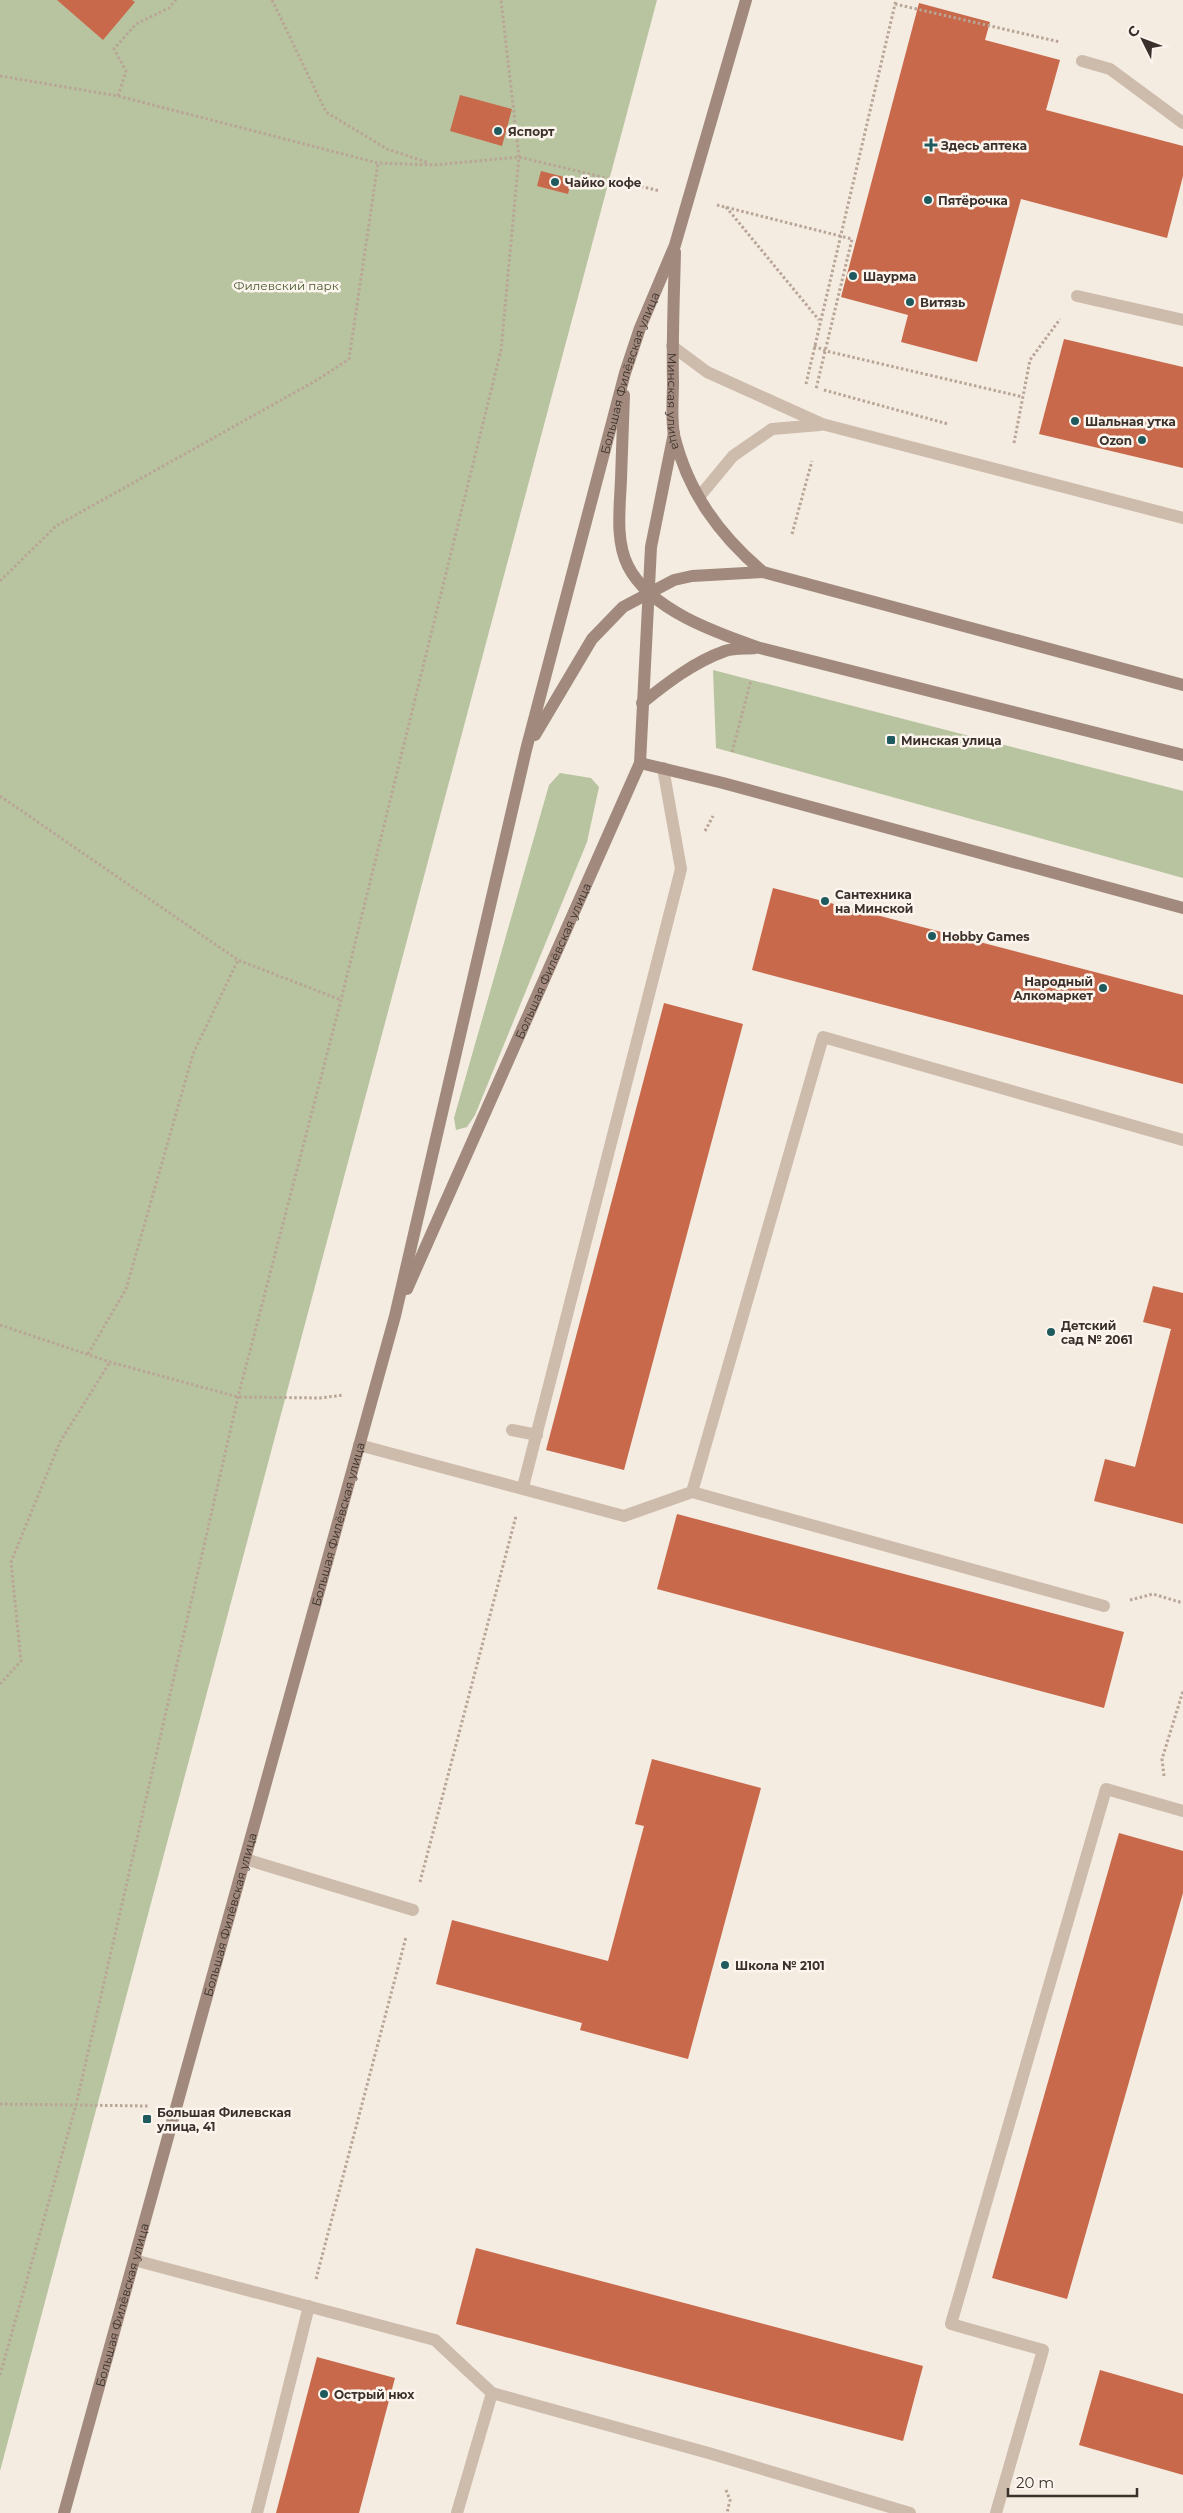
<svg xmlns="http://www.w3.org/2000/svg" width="1183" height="2513" font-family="Montserrat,sans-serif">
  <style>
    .green { fill: #b8c4a0 }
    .building { fill: #c8694b }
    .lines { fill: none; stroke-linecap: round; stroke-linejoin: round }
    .path { stroke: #b9a596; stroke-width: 3; stroke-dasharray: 2.5 2.5; stroke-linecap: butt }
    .lane { stroke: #cdbbac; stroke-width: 12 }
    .secondary { stroke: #a18a7d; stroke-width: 12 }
    .poi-dot { fill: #1f5a5e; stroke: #fbf5ee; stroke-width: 2 }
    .labels { text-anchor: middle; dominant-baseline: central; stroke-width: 5; stroke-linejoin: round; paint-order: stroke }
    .poi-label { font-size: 12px; font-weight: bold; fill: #3b302b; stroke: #fbf5ee; text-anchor: start }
    .park-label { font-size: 12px; fill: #4a5a2e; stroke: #fbf5ee }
    .street-label { font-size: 12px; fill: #3b302b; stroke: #fbf5ee }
  </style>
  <rect width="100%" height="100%" fill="#f4ebe1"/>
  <!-- green -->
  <path class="green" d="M0,0h657l-657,2471z
    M713,670l470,121v87l-467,-130z
    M560,773l31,5 8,9 -12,55 -112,273 -8,12 -11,3 -2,-12 95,-333z"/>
  <!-- building -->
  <path class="building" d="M57,0h75l3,2 -32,38z
    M919,3l71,19 -5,18 75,20 -14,50 137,36v30l-16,62 -146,-39 -44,163 -76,-20 7,-27 -67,-18z
    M460,95l52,14 -10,37 -52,-15z
    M541,171l31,8 -4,15 -31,-8z
    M1064,339l119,28v101l-144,-34z
    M773,888l410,107v89l-431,-114z
    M664,1003l79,21 -119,446 -78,-20z
    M1153,1286l30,7v231l-89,-23 11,-42 30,8 36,-138 -28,-7z
    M677,1514l447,118 -20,76 -447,-119z
    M652,1759l109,29 -73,271 -108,-29 2,-7 -146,-39 16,-64 156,41 36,-135 -9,-2z
    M1119,1833l64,18v42l-116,406 -75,-21z
    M476,2248l447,118 -20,75 -447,-117z
    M317,2357l78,21 -36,135h-83z
    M1100,2370l83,24v81l-104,-30z"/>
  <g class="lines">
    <!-- path -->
    <path class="path" d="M272,0l54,112 61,37 42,14
      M895,4l165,38
      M0,76l118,20 260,67 56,2 85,-8 141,34
      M118,96l8,-25 -12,-22 22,-25 33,-16 7,-8
      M717,205l135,34 -36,150
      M726,207l93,113
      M814,346l12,5 197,46
      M806,384l90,-384
      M824,390l124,34
      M1014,443l16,-83 30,-41
      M792,534l20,-73
      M0,581l56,-55 261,-146 32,-21 29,-196
      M732,752l19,-72
      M0,796l238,164 103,40
      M705,831l8,-15
      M0,1325l110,37 128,35 82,1 24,-3
      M88,1354l38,-65 67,-235 45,-94
      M1130,1600l23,-6 30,9
      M0,1684l21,-23 -10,-99 49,-120 50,-80
      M1164,1776l-2,-17 21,-68
      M420,1882l96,-366
      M0,2104l148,2
      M316,2279l90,-342
      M0,2375l76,-270 162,-708 103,-397 160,-650 18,-193 -18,-157
      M726,2490l4,10 -3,13"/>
    <!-- lane -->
    <path class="lane" d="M1082,61l28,8 73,54
      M1077,296l106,24
      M672,346l35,26 115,52 361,94
      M699,497l34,-41 39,-27 48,-4
      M512,1430l25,5
      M359,1445l265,71 68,-24
      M523,1487l158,-618 -18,-101
      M1104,1606l-412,-114 131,-455 360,103
      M245,1859l168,51
      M134,2260l301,80 57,53 220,61 198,59
      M257,2513l52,-207
      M457,2513l35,-120
      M996,2513l47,-163 -92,-26 155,-535 77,22"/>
    <!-- secondary -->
    <g class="secondary">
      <path id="s1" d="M675,252c-1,43 -3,86 -2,130 0,16 -2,36 1,53 14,57 45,100 89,137l420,113"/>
      <path d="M624,395c-1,28 -2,56 -3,84 -1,28 -6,61 7,87 22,44 89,67 132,82l423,107"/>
      <path d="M642,703c25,-20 52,-41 83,-52 9,-3 21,-2 30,-3"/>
      <path d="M535,735l57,-96 31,-32 51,-27 18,-4 71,-4"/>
      <path d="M640,763l83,20 460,125"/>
      <path id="s2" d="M407,1289l233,-526 11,-216 23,-114"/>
      <path id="s3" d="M64,2513l331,-1197 131,-566 99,-377 15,-45 35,-83 71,-245"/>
    </g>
  </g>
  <!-- markers -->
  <g class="poi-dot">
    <circle cx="498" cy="131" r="5"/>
    <path d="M928.5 137.5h5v5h5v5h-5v5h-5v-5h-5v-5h5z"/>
    <circle cx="555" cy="182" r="5"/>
    <circle cx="928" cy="200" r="5"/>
    <circle cx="853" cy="276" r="5"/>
    <circle cx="910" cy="302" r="5"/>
    <circle cx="1075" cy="421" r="5"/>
    <circle cx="1142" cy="440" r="5"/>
    <rect x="886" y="735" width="10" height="10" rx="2.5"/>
    <circle cx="825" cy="901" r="5"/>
    <circle cx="932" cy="936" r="5"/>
    <circle cx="1103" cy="988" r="5"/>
    <circle cx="1051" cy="1332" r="5"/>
    <circle cx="725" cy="1965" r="5"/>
    <rect x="142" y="2114" width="10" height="10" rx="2.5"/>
    <circle cx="324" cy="2394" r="5"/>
  </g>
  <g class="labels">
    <!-- poi labels -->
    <g class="poi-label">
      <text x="508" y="131">Яспорт</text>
      <text x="941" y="145">Здесь аптека</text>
      <text x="565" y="182">Чайко кофе</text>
      <text x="938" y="200">Пятёрочка</text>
      <text x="863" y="276">Шаурма</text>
      <text x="920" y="302">Витязь</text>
      <text x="1085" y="421">Шальная утка</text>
      <text x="1132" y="440" text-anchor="end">Ozon</text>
      <text x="901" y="740">Минская улица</text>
      <text x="835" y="894">Сантехника<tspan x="835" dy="14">на Минской</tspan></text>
      <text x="942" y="936">Hobby Games</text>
      <text x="1093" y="981" text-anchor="end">Народный<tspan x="1093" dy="14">Алкомаркет</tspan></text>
      <text x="1061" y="1325">Детский<tspan x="1061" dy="14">сад № 2061</tspan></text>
      <text x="735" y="1965">Школа № 2101</text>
      <text x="157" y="2112">Большая Филевская<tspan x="157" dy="14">улица, 41</tspan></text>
      <text x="334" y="2394">Острый нюх</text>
    </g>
    <!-- park labels -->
    <g class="park-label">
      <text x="286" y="285">Филевский парк</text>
    </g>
    <!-- street labels -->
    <g class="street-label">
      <text stroke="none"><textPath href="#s3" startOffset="2214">Большая Филёвская улица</textPath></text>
      <text stroke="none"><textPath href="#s1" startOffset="149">Минская улица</textPath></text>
      <text stroke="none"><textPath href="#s2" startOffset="359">Большая Филёвская улица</textPath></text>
      <text stroke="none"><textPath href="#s3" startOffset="1026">Большая Филёвская улица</textPath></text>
      <text stroke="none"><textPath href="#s3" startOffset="621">Большая Филёвская улица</textPath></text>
      <text stroke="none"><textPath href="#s3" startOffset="216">Большая Филёвская улица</textPath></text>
    </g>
  </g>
  <!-- north arrow -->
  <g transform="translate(1143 40) rotate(312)" stroke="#fbf5ee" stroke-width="4" paint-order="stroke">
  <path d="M0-4L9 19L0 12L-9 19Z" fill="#3b302b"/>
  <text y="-8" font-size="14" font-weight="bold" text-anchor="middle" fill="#3b302b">С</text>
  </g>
  <!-- scale -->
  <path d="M1008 2488v8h129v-8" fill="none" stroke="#3b302b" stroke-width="2.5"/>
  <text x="1016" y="2488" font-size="15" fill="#3b302b" stroke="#fbf5ee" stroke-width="4" paint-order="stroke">20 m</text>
</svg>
